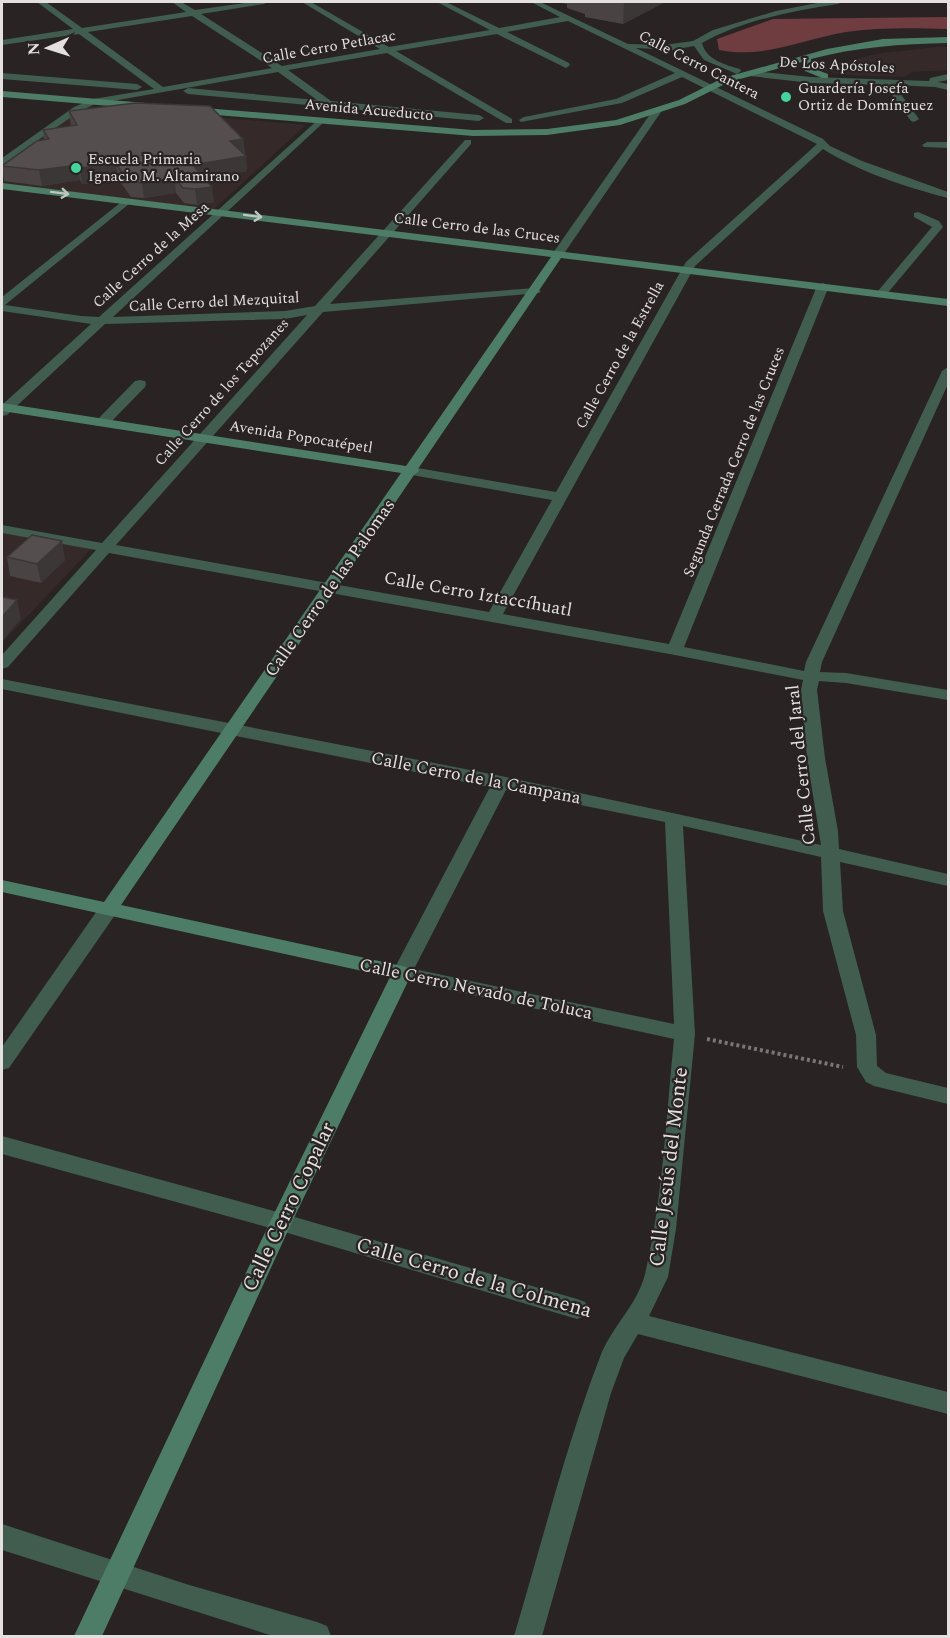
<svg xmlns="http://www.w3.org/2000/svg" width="950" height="1638" font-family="Spectral,serif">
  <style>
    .built { fill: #362929 }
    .green { fill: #6f3d40 }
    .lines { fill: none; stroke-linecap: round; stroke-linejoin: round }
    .path { stroke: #7b7676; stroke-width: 4; stroke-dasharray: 3 3; stroke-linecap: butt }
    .street { fill: #405d50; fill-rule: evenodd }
    .secondary { fill: #4d7d67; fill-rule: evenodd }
    .wall { fill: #494343 }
    .shaded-wall { fill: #3c3737 }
    .building { fill: #554e4e; stroke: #3c3737; stroke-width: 1.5 }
    .oneway { stroke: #bec7c2 }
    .poi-dot { fill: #46d49e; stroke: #292323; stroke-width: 2 }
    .labels { text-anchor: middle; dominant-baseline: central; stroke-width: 4.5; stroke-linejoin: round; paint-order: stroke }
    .far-street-label { font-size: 15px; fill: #e4e0e0; stroke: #292323 }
    .far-poi-label { font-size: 15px; fill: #e4e0e0; stroke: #292323; text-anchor: start }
    .street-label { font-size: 18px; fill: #e4e0e0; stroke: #292323 }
    .near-street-label { font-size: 21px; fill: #e4e0e0; stroke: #292323 }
  </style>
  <rect width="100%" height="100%" fill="#292323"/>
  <!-- built -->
  <path class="built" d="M937,47h11v23l-35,2 -9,5 -61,-2 -21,-5 33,-11 27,-6z
    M86,106l220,19 -94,86 -210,-25v-20z
    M2,533l90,15 -90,95z"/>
  <!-- green -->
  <path class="green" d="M948,17v12c-33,-1 -69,-2 -102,3 -42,7 -83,27 -127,18l-2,-11 56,-20z"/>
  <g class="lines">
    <!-- path -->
    <path class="path" d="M707,1039l136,28"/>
    <!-- street -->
    <path class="street" d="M37,2h9l36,26 104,-16 -14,-10h9l14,8 57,-8h16l-4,2 -63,10 81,52 98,-17 -78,-47h9l78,45 101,-17 -53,-28h9l53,26 61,-11 -29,-15h9l88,42 36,1 29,-4 20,-11 63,-19 46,-9h20l-4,2c-47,7 -94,16 -136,39 4,17 24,22 38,26l1,2 -4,3 -33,-14 -10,-14 -22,4 -36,-2 187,91 7,7 32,15 86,31v6c-42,-11 -89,-26 -125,-49l-128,117 -192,348 166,30 148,-358 6,-3 6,3 -145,361 120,24 2,-9 136,-291 6,-4v17l-126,278 -2,10 26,1 102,17v10l-102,-17 -27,-2 -2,9 8,68 13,73 1,18 109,25v12l-108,-24 3,49 33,124 1,31 9,7 62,15v16l-74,-18 -8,-4 -9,-15 -1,-32 -33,-124 -2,-54 -138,-31 12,208 -19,195 -8,48 -19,39 299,76v22l-310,-80 -14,24 -13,35 -69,243h-28c28,-93 51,-188 86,-279 11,-30 37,-51 45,-83 18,-76 21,-157 29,-235l-279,-61 -3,-5 98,-186 -488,-98v-10l499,97 320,69 -14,-87 -6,-68 2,-10 -128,-25 -566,-102 -101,114 -6,2v-14l94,-105 -94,-17v-8l100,18 205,-228 -22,4 -180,5 -98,91 -5,1v-11l89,-81 -89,-13v-14l123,-98 4,1v4l-124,101 76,11 18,1 221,-199 5,3 -2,2 -210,194 172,-6 30,-5 150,-166h6v4l-141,160 205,-16 6,3 -2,2 -216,19 -207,233 373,67 63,-112 -140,-25 -5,-1 -2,-3 2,-3 5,-1 144,25 130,-230 131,-118 -135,-67 -60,26 -101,19 -2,-2 5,-3 92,-18 59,-26 -107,-52 -61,11 62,31 1,2 -4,3 -69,-34 -101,17 116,68v4h-6l-119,-70 -99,17 43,31 148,14 5,3 -5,3 -291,-27 -5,-3 5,-3 129,12 -39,-28 -183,32 -15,7 -78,54v-7l72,-51 19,-8 61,-10 -75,-55 -77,11v-5l71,-11zM192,16l80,52 -109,19 -75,-55zM506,790l159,32 9,202 -260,-55z
      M753,71l58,6 118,4 1,-3 18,-4v6l-10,2 10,2v6l-13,-3 -41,-2 25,34 -5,3 -3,-1 -26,-36 -74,-2 -61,-7v-4z
      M2,73l135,11 5,3 -5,3 -135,-11z
      M653,110l8,2 -98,143h-8l-2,-2z
      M927,142h21v6l-24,-1 -2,-2z
      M918,212l21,9 4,6 -57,68h-8v-4l54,-64 -18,-10v-4z
      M140,380l5,1 1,3 -1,3 -38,39h-10l-2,-3 2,-3 38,-39z
      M108,903l7,2 3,5 -3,5 -106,153 -7,2v-23l99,-142z
      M2,1136l279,77 296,86 8,3 4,7 -4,7 -8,3 -296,-88 -279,-77z
      M2,1524l184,60 131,38 10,4 4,10h-58l-271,-86z"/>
    <!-- secondary -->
    <path class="secondary" d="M948,37v6c-47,1 -92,4 -137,16l1,9 16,6v4h-6l-17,-7 -3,-9 -73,20 -44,22 -65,21 -73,10 -74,1 -281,-23 -5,-3 5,-3 281,23 74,-1 69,-9 63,-20 44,-22 104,-29 56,-10z
      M2,91l144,12 5,3 -5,3 -144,-12z
      M2,183l946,116v7l-387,-48 -143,211 1,2 -5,4 -293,430 281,61 7,2 3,5 -120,249 -190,414h-28l196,-414 120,-245 -388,-85v-12l102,22 297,-429 -399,-62v-8l404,63 145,-209 -549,-68z"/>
  </g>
  <!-- wall -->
  <path class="wall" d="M557,2h108l-42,22 -38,-7v-3l-18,-6v-4z
    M69,111l174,28 4,32 -42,7 9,24 -17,3 -13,-2 -8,-10 -32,5 -13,-1 -13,-18 -36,5 -2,-4 -38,6 -38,-5 -2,-15 42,-26 -1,-10 28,-4z
    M7,557l58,3 -24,23 -31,-7z"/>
  <!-- shaded-wall -->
  <path class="shaded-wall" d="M624,2h41l-42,22z
    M243,139l1,15 -14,-13z
    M246,156l1,15 -52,9 -2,-15z
    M116,164l2,15 -36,5 -2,-16z
    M78,165l2,15 -38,6 -3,-16z
    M175,178l1,15 -32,5 -2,-15z
    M212,187l2,15 -17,3 -2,-16z
    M62,541l3,19 -24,23 -4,-19z
    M17,600l4,19 -19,22v-24z"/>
  <!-- building -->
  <path class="building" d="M135,103l75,3 33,33 -13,2 16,15 -53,9 19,22 -17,2 -12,-1 -8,-10 -33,5 -13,-2 -13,-17 -36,4 -2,-3 -39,5 -37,-4 35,-25 12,-2 -6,-9 34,-5 -8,-14z
    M32,535l30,6 -25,23 -30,-7z
    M2,597l15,3 -15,17z"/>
  <!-- one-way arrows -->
  <defs><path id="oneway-shaft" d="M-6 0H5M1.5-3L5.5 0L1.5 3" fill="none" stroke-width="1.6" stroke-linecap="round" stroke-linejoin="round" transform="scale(1.5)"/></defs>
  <g class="oneway">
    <use href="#oneway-shaft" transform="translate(60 193) rotate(7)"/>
    <use href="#oneway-shaft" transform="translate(253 216) rotate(7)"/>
  </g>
  <!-- markers -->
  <g class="poi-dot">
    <circle cx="786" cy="97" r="6"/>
    <circle cx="76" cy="168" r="6"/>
  </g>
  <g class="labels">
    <!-- far-street labels -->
    <g class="far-street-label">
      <text transform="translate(329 47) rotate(-10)">Calle Cerro Petlacac</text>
      <text transform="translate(699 65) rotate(27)">Calle Cerro Cantera</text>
      <text transform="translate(837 65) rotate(3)">De Los Apóstoles</text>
      <text transform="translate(369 110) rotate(5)">Avenida Acueducto</text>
      <text transform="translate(477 228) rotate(7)">Calle Cerro de las Cruces</text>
      <text transform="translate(151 255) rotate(-42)">Calle Cerro de la Mesa</text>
      <text transform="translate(214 302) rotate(-3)">Calle Cerro del Mezquital</text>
      <text transform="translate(620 355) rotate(-61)">Calle Cerro de la Estrella</text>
      <text transform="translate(222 392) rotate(-48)">Calle Cerro de los Tepozanes</text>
      <text transform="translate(301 437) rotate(9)">Avenida Popocatépetl</text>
      <text transform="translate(734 462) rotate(-68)">Segunda Cerrada Cerro de las Cruces</text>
    </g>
    <!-- far-poi labels -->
    <g class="far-poi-label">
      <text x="798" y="88">Guardería Josefa<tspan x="798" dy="17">Ortiz de Domínguez</tspan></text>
      <text x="88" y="159">Escuela Primaria<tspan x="88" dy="17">Ignacio M. Altamirano</tspan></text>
    </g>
    <!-- street labels -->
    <g class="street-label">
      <text transform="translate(330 588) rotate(-55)">Calle Cerro de las Palomas</text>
      <text transform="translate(478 594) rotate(10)">Calle Cerro Iztaccíhuatl</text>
      <text transform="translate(801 765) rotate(-96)">Calle Cerro del Jaral</text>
      <text transform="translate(476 778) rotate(11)">Calle Cerro de la Campana</text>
      <text transform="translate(476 989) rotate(12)">Calle Cerro Nevado de Toluca</text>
    </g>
    <!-- near-street labels -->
    <g class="near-street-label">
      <text transform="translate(669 1167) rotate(-83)">Calle Jesús del Monte</text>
      <text transform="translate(289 1207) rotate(-64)">Calle Cerro Copalar</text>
      <text transform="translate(474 1278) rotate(16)">Calle Cerro de la Colmena</text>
    </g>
  </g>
  <!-- border -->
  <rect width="950" height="1638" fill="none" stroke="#e4e0e0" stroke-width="6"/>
  <!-- north arrow -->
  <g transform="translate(48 48) rotate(267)" stroke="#292323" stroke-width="4.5" paint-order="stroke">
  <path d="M0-4.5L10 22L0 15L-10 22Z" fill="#e4e0e0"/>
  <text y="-9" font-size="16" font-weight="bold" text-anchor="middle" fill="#e4e0e0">N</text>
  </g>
</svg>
